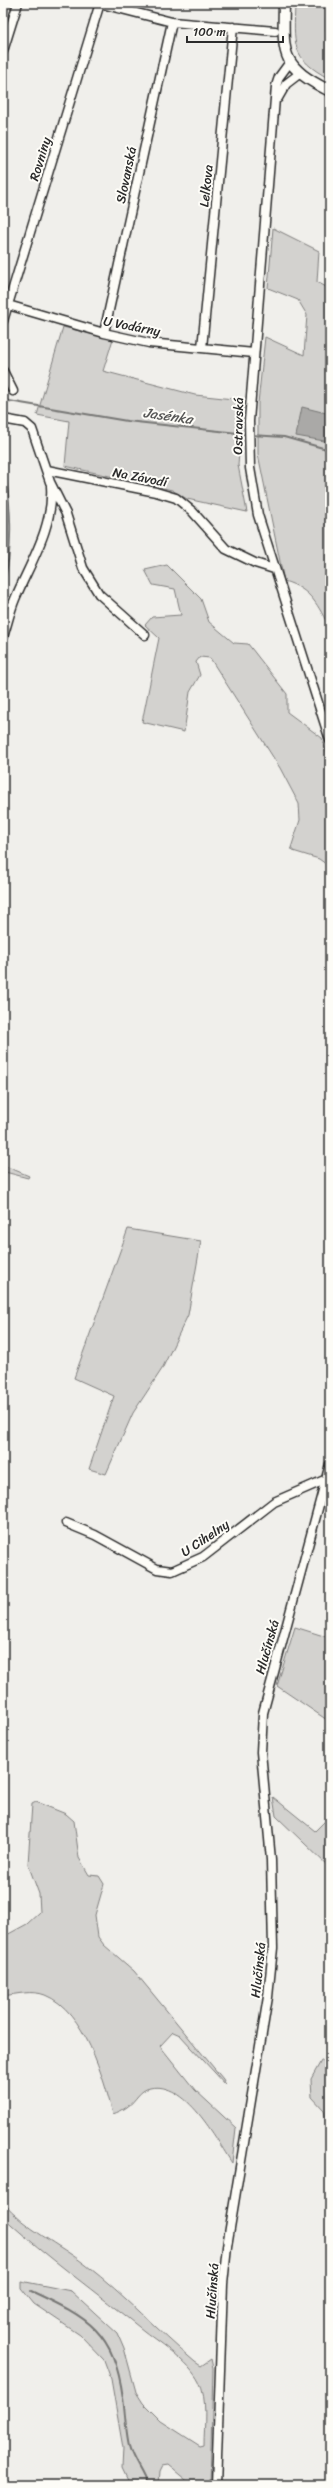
<svg xmlns="http://www.w3.org/2000/svg" width="333" height="2488" font-family="Sriracha,sans-serif">
  <style>
    .green { fill: #d3d2cf; stroke: #7f7e7d }
    .water { fill: #aaa9a7; stroke: #777775 }
    .lines { fill: none; stroke-linecap: round; stroke-linejoin: round }
    .stream { stroke: #777775; stroke-width: 2 }
    .minor-casing { stroke: #2b2b2b; stroke-width: 11 }
    .major-casing { stroke: #2b2b2b; stroke-width: 13 }
    .minor { stroke: #fdfcf7; stroke-width: 8 }
    .major { stroke: #fdfcf7; stroke-width: 10 }
    .labels { text-anchor: middle; dominant-baseline: central; stroke-width: 4; stroke-linejoin: round; paint-order: stroke }
    .street-label { font-size: 13px; fill: #2b2b2b; stroke: #fdfcf7 }
    .water-label { font-size: 14px; font-style: italic; fill: #575756; stroke: #fdfcf7 }
  </style>
  <rect width="100%" height="100%" fill="#f0efeb"/>
  <filter id="ink" filterUnits="userSpaceOnUse"><feTurbulence type="fractalNoise" baseFrequency=".025" numOctaves="2"/><feDisplacementMap in="SourceGraphic" scale="8" xChannelSelector="R" yChannelSelector="G"/><feConvolveMatrix kernelMatrix="1 2 1 2 8 2 1 2 1" color-interpolation-filters="sRGB"/></filter>
  <g filter="url(#ink)">
    <!-- green -->
    <path class="green" d="M295,3h35v11l-4,4v13l4,5v43c-40,-21 -36,-35 -35,-76z
      M273,228l46,23 -2,31 13,7v340c-12,-24 -19,-40 -46,-48l-26,-127v-51l7,-66 39,18 3,-40 -9,-15 -30,-12z
      M63,327l50,12 -10,32 92,24 48,5 -5,65 9,47 -60,-13 -15,-9 -107,-24 4,-45 -32,-6z
      M167,565l34,34 8,23 25,21 14,1 39,50v18l35,26 8,26v103l-11,-8 -26,-8 -2,-3 9,-28 -1,-16 -19,-36 -70,-110 -10,-1 -4,5 4,13 -10,17 -6,40 -42,-10 17,-84 -14,-13 7,-8 29,-2 -6,-26 -22,-4 -8,-15z
      M3,1165l26,11 -1,2 -23,-6 -2,-1z
      M128,1229l73,12 -13,74 -26,54 -29,44 -27,61 -17,-5 25,-73 -40,-18z
      M295,1627l35,11v84l-53,-36z
      M273,1797l42,34 13,-13 2,2v48l-54,-52z
      M36,1802l30,12 8,7 5,37 10,17 10,1 5,8 -9,31 3,22 6,8 30,26 89,108 3,6 -46,-50 -7,-3 -13,14 35,44 41,38 -4,35c-16,-24 -46,-83 -82,-75 -11,2 -14,13 -23,19 -4,3 -9,5 -14,7 -10,-37 -28,-103 -68,-119 -13,-5 -28,-1 -42,1v-59l24,-13 13,-12 -1,-18 -11,-30 4,-60z
      M321,2061h9v86l-6,-37 -12,-13 -1,-18z
      M3,2203c22,26 56,41 83,62 39,30 72,66 109,97l6,4 10,-7 2,9 -3,117h-18l-24,-20 -6,1 -3,6 -1,13h-28l-8,-17 1,-20 -12,-69 -7,-19 -24,-25 -46,-31 -13,-16v-7l50,10 47,43 6,14 12,44 7,11 18,18 39,25 4,-1c0,-19 4,-46 -5,-63 -10,-20 -37,-37 -55,-51 -47,-38 -96,-73 -141,-114z"/>
    <!-- water -->
    <path class="water" d="M302,407l28,7v28l-34,-6z"/>
    <g class="lines">
      <!-- stream -->
      <path class="stream" d="M3,400l124,21 120,13
        M251,435l33,2 46,13
        M3,464c8,37 11,84 0,121
        M31,2291c58,27 83,40 92,107 2,13 3,39 7,51 4,13 13,23 17,36"/>
      <!-- minor casing -->
      <g class="minor-casing">
        <path id="minor" d="M98,3l74,19 103,9
          M3,51l15,-48
          M290,62l-11,15 -3,9 -27,335 1,47 8,47 72,225
          M278,98l8,-14 13,-10
          M8,305l96,28 45,10 105,10
          M3,321l97,-318
          M104,333l68,-311
          M202,348l31,-321
          M3,371l10,20
          M3,419l22,4 7,6 18,53 16,32 17,54 16,26 46,41
          M47,470l109,22 20,6 16,13 34,38 29,14 19,6
          M3,637c4,-12 7,-26 12,-38 15,-36 39,-72 36,-113
          M66,1523l29,12 62,34 15,2 31,-14 71,-55 55,-24
          M216,2485l7,-201 4,-38 41,-249 5,-49 -2,-88 -10,-108 2,-39 67,-249"/>
      </g>
      <!-- major casing -->
      <g class="major-casing">
        <path id="major" d="M284,3c-1,52 -4,63 46,88"/>
      </g>
      <!-- minor -->
      <use href="#minor" class="minor"/>
      <!-- major -->
      <use href="#major" class="major"/>
    </g>
  </g>
  <g class="labels">
    <!-- street labels -->
    <g class="street-label">
      <text transform="translate(40 159) rotate(-73)">Rovniny</text>
      <text transform="translate(126 175) rotate(-78)">Slovanská</text>
      <text transform="translate(206 186) rotate(-84)">Lelkova</text>
      <text transform="translate(132 326) rotate(11)">U Vodárny</text>
      <text transform="translate(238 426) rotate(-89)">Ostravská</text>
      <text transform="translate(140 477) rotate(11)">Na Závodí</text>
      <text transform="translate(205 1538) rotate(-34)">U Cihelny</text>
      <text transform="translate(267 1647) rotate(-74)">Hlučínská</text>
      <text transform="translate(258 1970) rotate(-84)">Hlučínská</text>
      <text transform="translate(212 2291) rotate(-86)">Hlučínská</text>
    </g>
    <!-- water labels -->
    <g class="water-label">
      <text transform="translate(168 416) rotate(8)">Jasénka</text>
    </g>
  </g>
  <!-- margin -->
  <rect width="333" height="2488" fill="none" stroke="#fdfcf7" stroke-width="16"/>
  <rect x="8" y="8" width="317" height="2472" fill="none" stroke="#2b2b2b" stroke-width="1.5" filter="url(#ink)"/>
  <!-- scale -->
  <path d="M187 36v6h96v-6" fill="none" stroke="#2b2b2b" stroke-width="2"/>
  <text x="193" y="36" font-size="12" fill="#2b2b2b" stroke="#fdfcf7" stroke-width="3" paint-order="stroke">100 m</text>
</svg>
